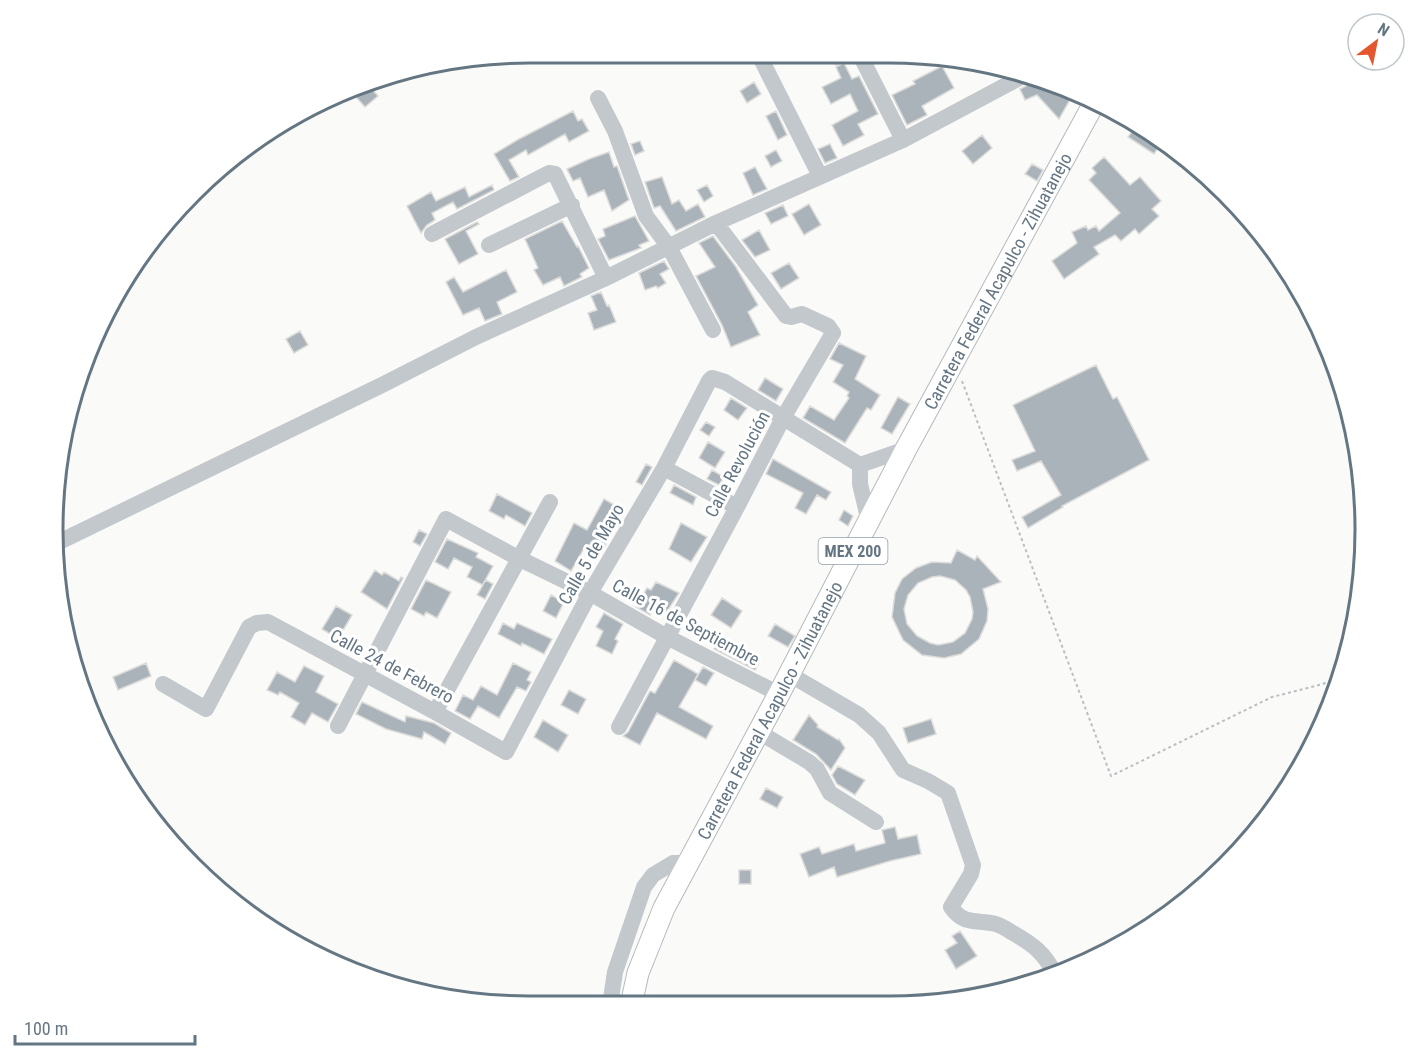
<svg xmlns="http://www.w3.org/2000/svg" width="1418" height="1059" font-family="'Roboto Condensed',sans-serif">
  <style>
    .building { fill: #aab3b9; stroke: #dcdcda; stroke-width: 1.5; fill-rule: evenodd }
    .lines { fill: none; stroke-linecap: round; stroke-linejoin: round }
    .major-casing { stroke: #b5babe; stroke-width: 23 }
    .path { stroke: #bbbfc2; stroke-width: 2; stroke-dasharray: 3 3; stroke-linecap: butt }
    .minor { stroke: #c3c8cc; stroke-width: 16 }
    .major { stroke: #fff; stroke-width: 21 }
    .labels { text-anchor: middle; dominant-baseline: central; stroke-width: 6; stroke-linejoin: round; paint-order: stroke }
    .shield { fill: #fff; stroke: #939fa8; stroke-width: 1.5 }
    .shield-label { font-size: 16px; font-weight: bold; fill: #657683 }
    .street-label { font-size: 18px; fill: #657683; stroke: #fff }
    .rim { fill: none; stroke: #657683; stroke-width: 3 }
  </style>
  <rect width="100%" height="100%" fill="#fafaf8"/>
  <!-- building -->
  <path class="building" d="M830,53h19l1,5 -14,7z
    M844,63l8,16 7,-3 19,38 -20,10 6,11 -21,11 -11,-21 26,-14 -8,-17 -19,10 -9,-17 19,-9 -5,-11z
    M942,66l12,22 -32,18 5,9 -20,10 -15,-30 23,-11 -2,-3z
    M1034,79l38,17 -13,23 -22,-24 -12,5 -5,-11 10,-5z
    M754,82l7,12 -14,9 -7,-12z
    M369,86l9,10 -13,11 -9,-10z
    M573,111l5,10 4,-2 7,12 -20,11 -4,-8 -37,21 -2,-5 -17,10 10,17 -9,4 -16,-27 25,-15z
    M776,111l11,24 -9,5 -12,-24z
    M1136,126l26,16 -8,12 -26,-17z
    M982,135l10,13 -19,16 -11,-13z
    M640,141l4,10 -9,4 -4,-11z
    M830,144l7,14 -12,5 -7,-14z
    M776,150l6,11 -11,6 -6,-11z
    M609,152l5,15 3,-1 12,34 -17,11 -8,-21 -16,7 -8,-19 -7,3 -6,-12 22,-10z
    M1104,157l26,28 10,-8 21,24 -9,8 7,7 -20,18 -4,-5 -14,12 -6,-6 -21,12 5,7 -35,25 -12,-18 25,-18 -5,-11 14,-6 2,4 8,-4 3,5 21,-18 -31,-33 7,-7 -4,-5z
    M1032,164l11,6 -6,11 -12,-7z
    M755,167l12,22 -14,6 -10,-22z
    M662,177l10,27 7,-4 7,11 12,-7 7,13 -29,14 -16,-25 -6,2 -9,-26z
    M492,185l2,5 -37,19 -4,-7 -21,11 3,7 -8,5 -6,8 -14,-27 24,-14 5,9 29,-14 4,10z
    M707,185l6,11 -9,6 -7,-12z
    M809,204l12,21 -17,10 -12,-21z
    M783,205l5,11 -17,8 -6,-11z
    M635,216l14,25 -10,4 2,3 -32,12 -11,-21 7,-3 -2,-7z
    M562,221l15,26 1,-1 11,22 -9,6 2,3 -18,9 -4,-9 -17,8 -9,-15 4,-2 -13,-29z
    M477,222l2,2 -13,7 12,23 -19,10 -14,-25z
    M759,230l11,20 -15,7 -13,-17z
    M713,236l23,31 22,38 -10,7 12,23 -29,12 -9,-22 -26,-49 19,-9 -16,-24z
    M664,261l5,8 -9,5 6,9 -8,5 -2,-2 -11,4 -6,-17z
    M789,263l10,15 -18,11 -10,-16z
    M506,270l11,22 -20,10 5,12 -17,7 -6,-13 -16,7 -17,-33 8,-5 9,15z
    M601,292l6,14 2,-1 7,17 -22,8 -6,-17 9,-3 -6,-14z
    M300,331l8,14 -14,8 -8,-14z
    M839,343l27,13 -11,23 25,16 -9,15 -4,-2 -22,35 -42,-25 7,-12 24,14 15,-22 -2,-2 2,-4 -16,-10 10,-17 -13,-6z
    M1096,365l17,34 4,-2 32,63 -87,46 1,1 -35,21 -6,-11 39,-22 -20,-34 -24,10 -5,-11 23,-9 -22,-46z
    M765,378l18,11 -7,12 -18,-11z
    M898,397l12,7 -18,30 -11,-6z
    M731,398l16,10 -9,12 -14,-10z
    M706,422l9,5 -6,9 -9,-6z
    M708,442l17,10 -10,16 -16,-10z
    M773,459l58,33 -5,8 -9,-5 -11,19 -11,-6 8,-15 -37,-19z
    M646,464l6,3 -10,18 -6,-3z
    M712,470l12,7 -5,8 -12,-6z
    M674,485l22,12 -3,8 -23,-12z
    M497,494l35,19 -7,13 -19,-11 -2,4 -15,-8z
    M604,499l14,8 -10,18 6,3 -13,26 -15,-9 -15,26 -16,-10 19,-38 13,7z
    M844,510l9,6 -5,10 -9,-6z
    M681,523l26,14 -16,25 -22,-13z
    M419,530l8,4 -7,12 -7,-4z
    M447,539l31,14 -2,4 17,9 -10,18 3,-4 7,4 -8,15 -8,-4 6,-10 -16,-8 5,-10 -18,-9 -6,11 -13,-7z
    M957,550l18,10 2,-4 24,26 -18,7 5,20 -1,12 -8,18 -18,15 -17,4 -22,-3 -19,-15 -11,-23 3,-24 7,-14 14,-11 16,-6 19,1zM940,576l15,4 11,10 4,7 3,15 -1,7 -7,14 -12,9 -15,3 -8,-2 -13,-7 -10,-12 -3,-15 4,-14 10,-12 14,-6z
    M375,570l7,5 2,-3 15,9 2,-4 2,1 -16,31 -26,-17z
    M426,580l25,12 -14,26 -11,-6 -2,4 -13,-7z
    M656,582l23,11 -13,20 -12,-6 -4,8 -14,-8 11,-19 4,2z
    M551,595l13,7 -8,16 -13,-7z
    M722,598l20,13 -11,17 -20,-13z
    M336,606l16,9 -14,24 -16,-10z
    M604,613l19,11 -8,15 3,2 -6,13 -16,-8 7,-15 -7,-4z
    M503,623l11,6 3,-6 35,16 -8,15 -22,-11 -1,3 -23,-12z
    M775,624l20,12 -7,11 -20,-11z
    M719,641l40,22 -4,7 -41,-21z
    M674,660l24,14 -19,33 34,19 -7,13 -49,-26 -17,32 -17,-9 5,-4 22,-41 5,2z
    M146,663l5,13 -33,14 -5,-13z
    M513,663l18,9 -4,8 4,2 -5,9 -9,-4 -18,31 -21,-12 -8,13 -15,-8 8,-16 10,5 8,-14 16,9z
    M304,666l20,10 -8,16 22,12 -10,18 -16,-9 -7,12 -14,-8 8,-14 -19,-11 -2,3 -11,-5 10,-18 18,10z
    M703,667l11,6 -8,13 -11,-6z
    M569,690l17,9 -8,15 -17,-9z
    M362,702l43,20 1,-6 28,7 17,10 -6,11 -21,-12 -2,7 -36,-10 -30,-15z
    M809,715l9,10 -1,2 21,13 1,-1 6,9 -14,22 -15,-16 -23,-14z
    M931,719l5,15 -28,9 -5,-15z
    M543,720l25,15 -10,17 -24,-15z
    M838,766l27,14 -10,15 -18,-11 -5,-9z
    M766,788l17,9 -6,11 -17,-9z
    M895,827l3,12 19,-4 4,19 -31,7 -53,16 -3,-10 -25,10 -9,-23 19,-7 3,7 32,-10 2,7 29,-8 -3,-13z
    M739,870h12v14h-12z
    M960,931l17,25 -21,13 -11,-19 12,-7 -5,-7z"/>
  <g class="lines">
    <!-- major casing -->
    <g class="major-casing">
      <g id="major">
        <path id="s1" d="M631,1005l7,-32 26,-65 115,-214 127,-245 187,-344"/>
      </g>
    </g>
    <!-- path -->
    <path class="path" d="M962,381l149,395 161,-79 51,-13 19,-10"/>
    <!-- minor -->
    <path class="minor" d="M640,53l1,1 3,-1
      M758,53l62,123
      M859,53l44,87
      M598,98l17,33 31,85 23,31 44,83
      M432,234l117,-61 6,1 51,104
      M489,245l83,-40
      M860,465v19l9,38
      M860,465l46,-16
      M664,468l73,39
      M55,544l327,-159 94,-48 130,-59 110,-55 187,-83 122,-65
      M789,674l70,41 20,18 24,37 25,11 20,12 25,72 -2,9 -20,33c13,19 26,12 45,17 6,2 12,6 17,9 21,12 31,20 42,41
      M163,684l43,25 43,-82 8,-4 11,-1 167,90 71,40 84,-159 74,-125 45,-87 3,-3 13,4 135,83
      M435,712l115,-210
      M338,726l108,-207 74,40 70,34 77,44 112,57
      M619,727l118,-220 46,-89 50,-85 -5,-7 -26,-12 -11,3 -5,-1 -70,-93
      M759,732l50,30 8,7 13,24 46,29
      M610,1005l5,-33 29,-85 9,-12 20,-12h15"/>
    <!-- major -->
    <use href="#major" class="major"/>
  </g>
  <g class="labels">
    <!-- shield labels -->
    <rect class="shield" x="818.5" y="538" width="69" height="26" rx="4.5"/>
    <g class="shield-label">
      <text x="853" y="551">MEX 200</text>
    </g>
    <!-- street labels -->
    <g class="street-label">
      <text stroke="none"><textPath href="#s1" startOffset="813">Carretera Federal Acapulco - Zihuatanejo</textPath></text>
      <text transform="translate(737 464) rotate(-62)">Calle Revolución</text>
      <text transform="translate(591 554) rotate(-60)">Calle 5 de Mayo</text>
      <text transform="translate(686 622) rotate(28)">Calle 16 de Septiembre</text>
      <text transform="translate(392 666) rotate(28)">Calle 24 de Febrero</text>
      <text stroke="none"><textPath href="#s1" startOffset="327">Carretera Federal Acapulco - Zihuatanejo</textPath></text>
    </g>
  </g>
  <!-- crop -->
  <path d="M0 0H1418V1059H0ZM529 63H889A466 466 0 0 1 1355 529V530A466 466 0 0 1 889 996H529A466 466 0 0 1 63 530V529A466 466 0 0 1 529 63Z" fill="#fff" fill-rule="evenodd"/>
  <path class="rim" d="M529 63H889A466 466 0 0 1 1355 529V530A466 466 0 0 1 889 996H529A466 466 0 0 1 63 530V529A466 466 0 0 1 529 63Z"/>
  <!-- north arrow -->
  <g transform="translate(1376 42) rotate(32)"><circle r="28" fill="#ffffff" stroke="#c1c8cd" stroke-width="1.5"/>
  <path d="M0-4.5L10 22L0 15L-10 22Z" fill="#e4572e"/>
  <text y="-9" font-size="16" font-weight="bold" text-anchor="middle" fill="#657683">N</text>
  </g>
  <!-- scale -->
  <path d="M15 1035v9h180v-9" fill="none" stroke="#657683" stroke-width="3"/>
  <text x="24" y="1035" font-size="18" fill="#657683" stroke="#ffffff" stroke-width="4.5" paint-order="stroke">100 m</text>
</svg>
